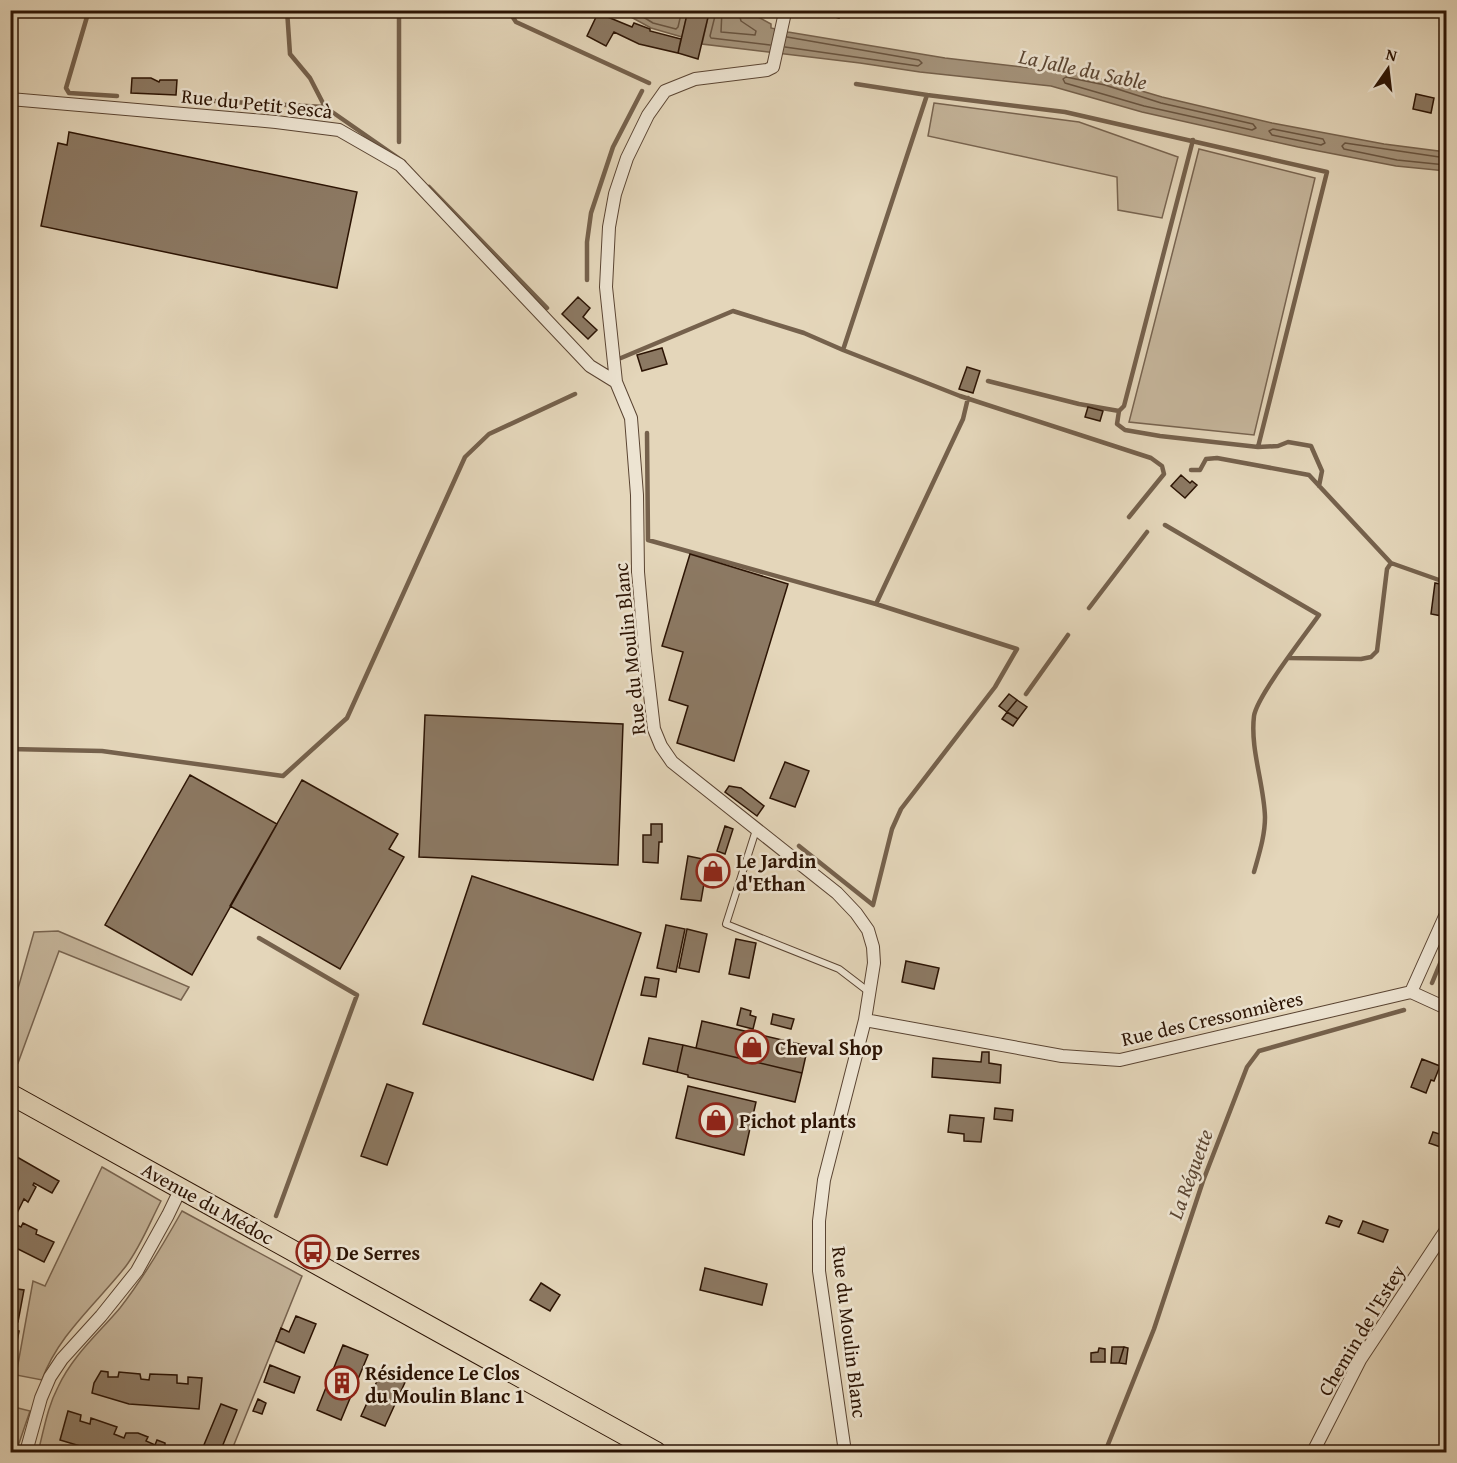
<svg xmlns="http://www.w3.org/2000/svg" width="1457" height="1463" font-family="'Gentium Book Plus',serif">
  <style>
    .green { fill: #c5b59b; stroke: #786450; stroke-width: 1.5 }
    .water { fill: #a5947c; stroke: #75614c; stroke-width: 1.5 }
    .lines { fill: none; stroke-linecap: round; stroke-linejoin: round }
    .shore { stroke: #685440; stroke-width: 1.5 }
    .stream { stroke: #75614c; stroke-width: 4.5 }
    .building { fill: #8c7963; stroke: #2c1404; stroke-width: 1.5 }
    .lane-casing { stroke: #5a4432; stroke-width: 8 }
    .street-casing { stroke: #5a4432; stroke-width: 14 }
    .primary-casing { stroke: #2c1404; stroke-width: 22 }
    .lane { stroke: #ede4d2; stroke-width: 6 }
    .street { stroke: #ede4d2; stroke-width: 12 }
    .primary { stroke: #e4d6ba; stroke-width: 20 }
    .labels { text-anchor: middle; dominant-baseline: central; stroke-width: 5; stroke-linejoin: round; paint-order: stroke }
    .street-label { font-size: 20px; fill: #2c1404; stroke: #ede4d2 }
    .poi-label { font-size: 20px; font-weight: bold; fill: #2c1404; stroke: #ede4d2; text-anchor: start }
    .water-label { font-size: 21px; font-style: italic; fill: #5c4734; stroke: #ede4d2 }
  </style>
  <rect width="100%" height="100%" fill="#e4d6ba"/>
  <filter id="stains"><feTurbulence type="fractalNoise" baseFrequency=".00333" numOctaves="4"/><feColorMatrix values="0 0 0 0 .2 0 0 0 0 .09 0 0 0 0 .02 0 0 0 .5 -.17"/></filter>
  <radialGradient id="worn" r=".72"><stop offset=".6" stop-color="#630" stop-opacity="0"/><stop offset="1" stop-color="#630" stop-opacity=".3"/></radialGradient>
  <!-- green -->
  <path class="green" d="M934,103l145,19 99,35 -16,61 -44,-8 -1,-33 -189,-41z
    M1199,149l116,29 -61,257 -125,-13z
    M58,931l131,56 -8,13 -122,-49 -41,112 -7,-5v-45l23,-81z
    M102,1167l59,34c-11,21 -20,45 -35,65 -28,36 -69,70 -84,114l-26,-5 17,-94 12,5z
    M182,1211l120,65 -71,176h-193c6,-22 9,-44 20,-65 15,-32 40,-53 62,-79 24,-31 43,-63 62,-97z
    M10,1406l20,5 -14,41h-5z"/>
  <!-- water -->
  <path class="water" d="M620,11h68l-6,26 -31,-9z
    M700,11h47l24,13v4l17,4 157,26 139,16 78,23 110,26 112,21 62,8v19l-50,-5 -98,-19 -156,-35 -91,-26 -131,-14 -60,-9 -158,-19 7,-31z"/>
  <g class="lines">
    <!-- shore -->
    <path class="shore" d="M632,10l21,13 23,6 2,-2 4,-17
      M714,10l1,6 -5,20 1,2 59,7
      M722,10l-1,22 34,3 1,-4 -15,-10 -3,-11
      M785,47l133,19 4,-3 -3,-3 -132,-23
      M1066,77l39,8 56,18 92,21 3,4 -4,2 -108,-24 -79,-23 -2,-4z
      M1273,129l50,10 2,4 -4,2 -49,-10 -3,-4z
      M1446,158l-101,-15 -3,3 2,3 53,11 49,5"/>
    <!-- stream -->
    <path class="stream" d="M89,10l-23,78 3,5 48,3
      M287,10l3,44 20,24 15,29 79,55
      M508,10l8,12 133,61
      M856,84l71,11 138,17 262,60 -69,275
      M927,95l-84,255 117,46 191,62 11,8 2,8 -35,43
      M214,101l111,6
      M1193,140l-69,266 -5,5 -2,13 8,6 35,6 98,11 20,-1 10,-4 23,4 11,25 -3,15
      M399,142v-132
      M429,187l118,121
      M587,280v-38l4,-29 22,-66 29,-56
      M621,358l112,-47 71,22 39,17
      M988,381l91,23 40,7
      M647,433l1,107 228,64
      M1191,470h9l6,-11 11,-1 92,17 82,88 48,17
      M1165,525l154,90c-14,20 -62,81 -65,101 -4,33 10,68 11,101 0,19 -6,37 -11,55
      M1089,608l58,-76
      M1289,658l72,1 10,-2 6,-6 10,-82 4,-6
      M1026,694l42,-59
      M10,749l92,2 181,25 64,-58 118,-261 24,-23 86,-40
      M799,846l74,59 19,-76 9,-20 94,-122 22,-38 -141,-45 87,-185 5,-21
      M259,938l98,57 -81,221
      M1432,983l14,-34
      M1105,1452l49,-123 49,-148 44,-114 12,-16 145,-41"/>
  </g>
  <!-- building -->
  <path class="building" d="M688,10l21,3 -11,46 -20,-6z
    M809,10h32l-2,8z
    M598,13l34,14 2,-4 16,6v2l31,8 -3,14 -39,-9 -25,-12 -8,14 -19,-10z
    M132,78h19l8,4 1,-2h17l-1,15 -45,-2z
    M1416,94l18,4 -3,15 -18,-4z
    M69,132l288,60 -20,96 -296,-62 17,-83 9,2z
    M578,297l12,11 -7,9 14,13 -9,9 -26,-25z
    M662,348l5,16 -25,7 -5,-16z
    M967,367l13,4 -7,22 -14,-4z
    M1088,407l15,4 -3,10 -15,-4z
    M1181,475l9,8 2,-2 5,4 -12,13 -14,-12z
    M690,554l98,30 -54,177 -57,-18 11,-37 -19,-6 14,-48 -21,-6z
    M1435,583l5,1 4,8 -2,24 -11,-2z
    M1009,694l8,6 -10,12 -8,-6z
    M1017,700l10,7 -9,12 -11,-7z
    M1007,712l11,7 -5,7 -11,-7z
    M425,715l198,9 -5,141 -199,-8z
    M785,762l24,9 -14,36 -25,-9z
    M190,775l87,49 -85,151 -87,-50z
    M302,780l96,54 -9,15 15,8 -64,112 -110,-63z
    M729,786l12,2 23,18 -7,10 -32,-24z
    M651,824h11v18h-3l-1,21 -15,-1v-27h8z
    M725,826l8,3 -8,25 -8,-3z
    M688,856l20,4 -7,41 -20,-2z
    M709,859l13,3 -5,21 -12,-2z
    M472,876l169,57 -48,147 -170,-56z
    M666,925l19,4 -9,43 -19,-4z
    M687,929l20,5 -8,38 -20,-4z
    M736,939l20,4 -7,35 -20,-4z
    M906,961l33,7 -5,21 -32,-7z
    M645,977l14,2 -3,18 -15,-2z
    M741,1008l10,3 -1,4 6,2 -3,12 -16,-4z
    M773,1014l21,5 -3,10 -20,-5z
    M702,1021l106,25 -6,27 -106,-25z
    M649,1038l34,7 -6,27 -34,-8z
    M683,1045l119,28 -7,29 -107,-25v-2l-11,-3z
    M982,1052h7v11l12,2 -1,18 -68,-6 1,-19 48,4z
    M1422,1059l18,7 -6,15 -3,-1 -5,13 -15,-6z
    M387,1084l26,9 -26,72 -26,-9z
    M688,1086l68,16 -12,53 -68,-17z
    M995,1108l18,2 -1,11 -18,-2z
    M950,1115l34,3 -3,24 -17,-1v-7l-16,-2z
    M1433,1132l13,4v13l-17,-6z
    M10,1153l49,28 -7,12 -18,-10 -1,2 3,2 -8,15 -4,-3 -7,14 -7,-3v-38l3,-4 -3,-2z
    M1329,1216l13,5 -3,6 -13,-4z
    M1363,1221l25,9 -5,12 -25,-9z
    M10,1222l11,5 2,-4 14,7 -1,4 18,8 -10,20 -34,-17z
    M705,1268l62,16 -5,21 -62,-15z
    M541,1283l19,12 -10,16 -20,-11z
    M10,1288l14,2 -6,32 -8,-1z
    M296,1316l20,8 -12,29 -28,-12 5,-13 8,4z
    M10,1324l7,1 -1,5 3,1 -7,38h-2z
    M343,1345l25,10 -27,65 -24,-10z
    M1112,1347h12l-5,16h-8z
    M1124,1347l4,1 -2,16 -7,-1z
    M1099,1348l6,1v13h-14v-9l7,-1z
    M270,1365l30,12 -6,16 -30,-11z
    M383,1368l24,10 -22,48 -24,-10z
    M101,1371l7,1v5h10l1,-5 21,2 1,5 8,1 1,-6 27,1v8l11,1v-7l14,1 -3,31 -70,-5 -37,-11 2,-10z
    M258,1399l8,4 -4,11 -9,-3z
    M221,1404l16,6 -17,42h-19z
    M68,1411l13,4 -1,6 10,3 1,-6 26,9 -3,7 10,4 2,-5h12l10,4 -2,4 9,4 2,-5 8,3v9h-65l-40,-12z"/>
  <g class="lines">
    <!-- lane casing -->
    <g class="lane-casing">
      <path id="lane" d="M756,830l-30,94 113,45 30,23"/>
    </g>
    <!-- street casing -->
    <g class="street-casing">
      <path id="street" d="M784,17l-11,50 -6,3 -72,9 -30,12 -17,24 -21,43 -12,36 -6,33 -3,60 10,95 15,36 6,77 1,77 7,79 9,78 7,17 11,16 165,131 19,20 12,17 5,17 1,16 -9,57 -41,160 -5,41v50l26,181
        M10,99l266,23 63,8 61,35 190,201 26,16
        M1411,992l35,16
        M865,1020l197,36 58,4 291,-68 35,-78
        M26,1452l15,-54 9,-21 12,-18 39,-43 36,-45 31,-56 13,-27
        M1313,1452l47,-92 86,-130"/>
    </g>
    <!-- primary casing -->
    <g class="primary-casing">
      <path id="primary" d="M10,1094l646,358"/>
    </g>
    <!-- lane -->
    <use href="#lane" class="lane"/>
    <!-- street -->
    <use href="#street" class="street"/>
    <!-- primary -->
    <use href="#primary" class="primary"/>
  </g>
  <!-- icons -->
  <defs>
    <g id="shop-ring" transform="scale(1.725)"><circle r="9.5" fill="#ede4d2" stroke="#8f2418" stroke-width="1.5"/><path d="M-5-2.5h2.3a2.7 3.5 0 0 1 5.4 0H5L5.5 6h-11ZM-1.5-2.5h3a1.5 2.3 0 0 0-3 0Z" fill="#8f2418"/></g>
    <g id="bus-ring" transform="scale(1.725)"><circle r="9.5" fill="#ede4d2" stroke="#8f2418" stroke-width="1.5"/><path d="M-5-6H5V4H4V6H2V4H-2V6H-4V4H-5ZM-3.5-4V0h7V-4ZM-3.5 1.2v1.5H-2V1.2ZM2 1.2v1.5H3.5V1.2Z" fill="#8f2418"/></g>
    <g id="building-ring" transform="scale(1.725)"><circle r="9.5" fill="#ede4d2" stroke="#8f2418" stroke-width="1.5"/><path d="M-4-6H4V6H1V3H-1V6H-4ZM-2.5-4.3h1.7v1.8h-1.7ZM.8-4.3h1.7v1.8H.8ZM-2.5-1h1.7V.8h-1.7ZM.8-1h1.7V.8H.8Z" fill="#8f2418"/></g>
  </defs>
  <g fill-rule="evenodd">
    <use href="#shop-ring" x="713" y="871"/>
    <use href="#shop-ring" x="752" y="1047"/>
    <use href="#shop-ring" x="716" y="1120"/>
    <use href="#bus-ring" x="313" y="1252"/>
    <use href="#building-ring" x="342" y="1383"/>
  </g>
  <g class="labels">
    <!-- street labels -->
    <g class="street-label">
      <text transform="translate(257 103) rotate(6)">Rue du Petit Sescà</text>
      <text transform="translate(629 649) rotate(-96)">Rue du Moulin Blanc</text>
      <text transform="translate(1212 1018) rotate(-13)">Rue des Cressonnières</text>
      <text transform="translate(208 1203) rotate(29)">Avenue du Médoc</text>
      <text transform="translate(1361 1330) rotate(-59)">Chemin de l'Estey</text>
      <text transform="translate(850 1332) rotate(83)">Rue du Moulin Blanc</text>
    </g>
    <!-- poi labels -->
    <g class="poi-label">
      <text x="736" y="860">Le Jardin<tspan x="736" dy="23">d'Ethan</tspan></text>
      <text x="775" y="1047">Cheval Shop</text>
      <text x="739" y="1120">Pichot plants</text>
      <text x="336" y="1252">De Serres</text>
      <text x="365" y="1372">Résidence Le Clos<tspan x="365" dy="23">du Moulin Blanc 1</tspan></text>
    </g>
    <!-- water labels -->
    <g class="water-label">
      <text transform="translate(1083 69) rotate(12)">La Jalle du Sable</text>
      <text transform="translate(1190 1174) rotate(-70)">La Réguette</text>
    </g>
  </g>
  <!-- margin -->
  <rect width="1457" height="1463" fill="none" stroke="#e4d6ba" stroke-width="36"/>
  <rect x="12" y="12" width="1433" height="1439" fill="none" stroke="#2c1404" stroke-width="3"/>
  <rect x="18" y="18" width="1421" height="1427" fill="none" stroke="#2c1404" stroke-width="1.5"/>
  <!-- north arrow -->
  <g transform="translate(1388 69) rotate(14)" stroke="#ede4d2" stroke-width="4.5" paint-order="stroke">
  <path d="M0-4.5L10 22L0 15L-10 22Z" fill="#2c1404"/>
  <text y="-9" font-size="16" font-weight="bold" text-anchor="middle" fill="#2c1404">N</text>
  </g>
  <rect width="100%" height="100%" filter="url(#stains)"/>
  <rect width="100%" height="100%" fill="url(#worn)"/>
</svg>
